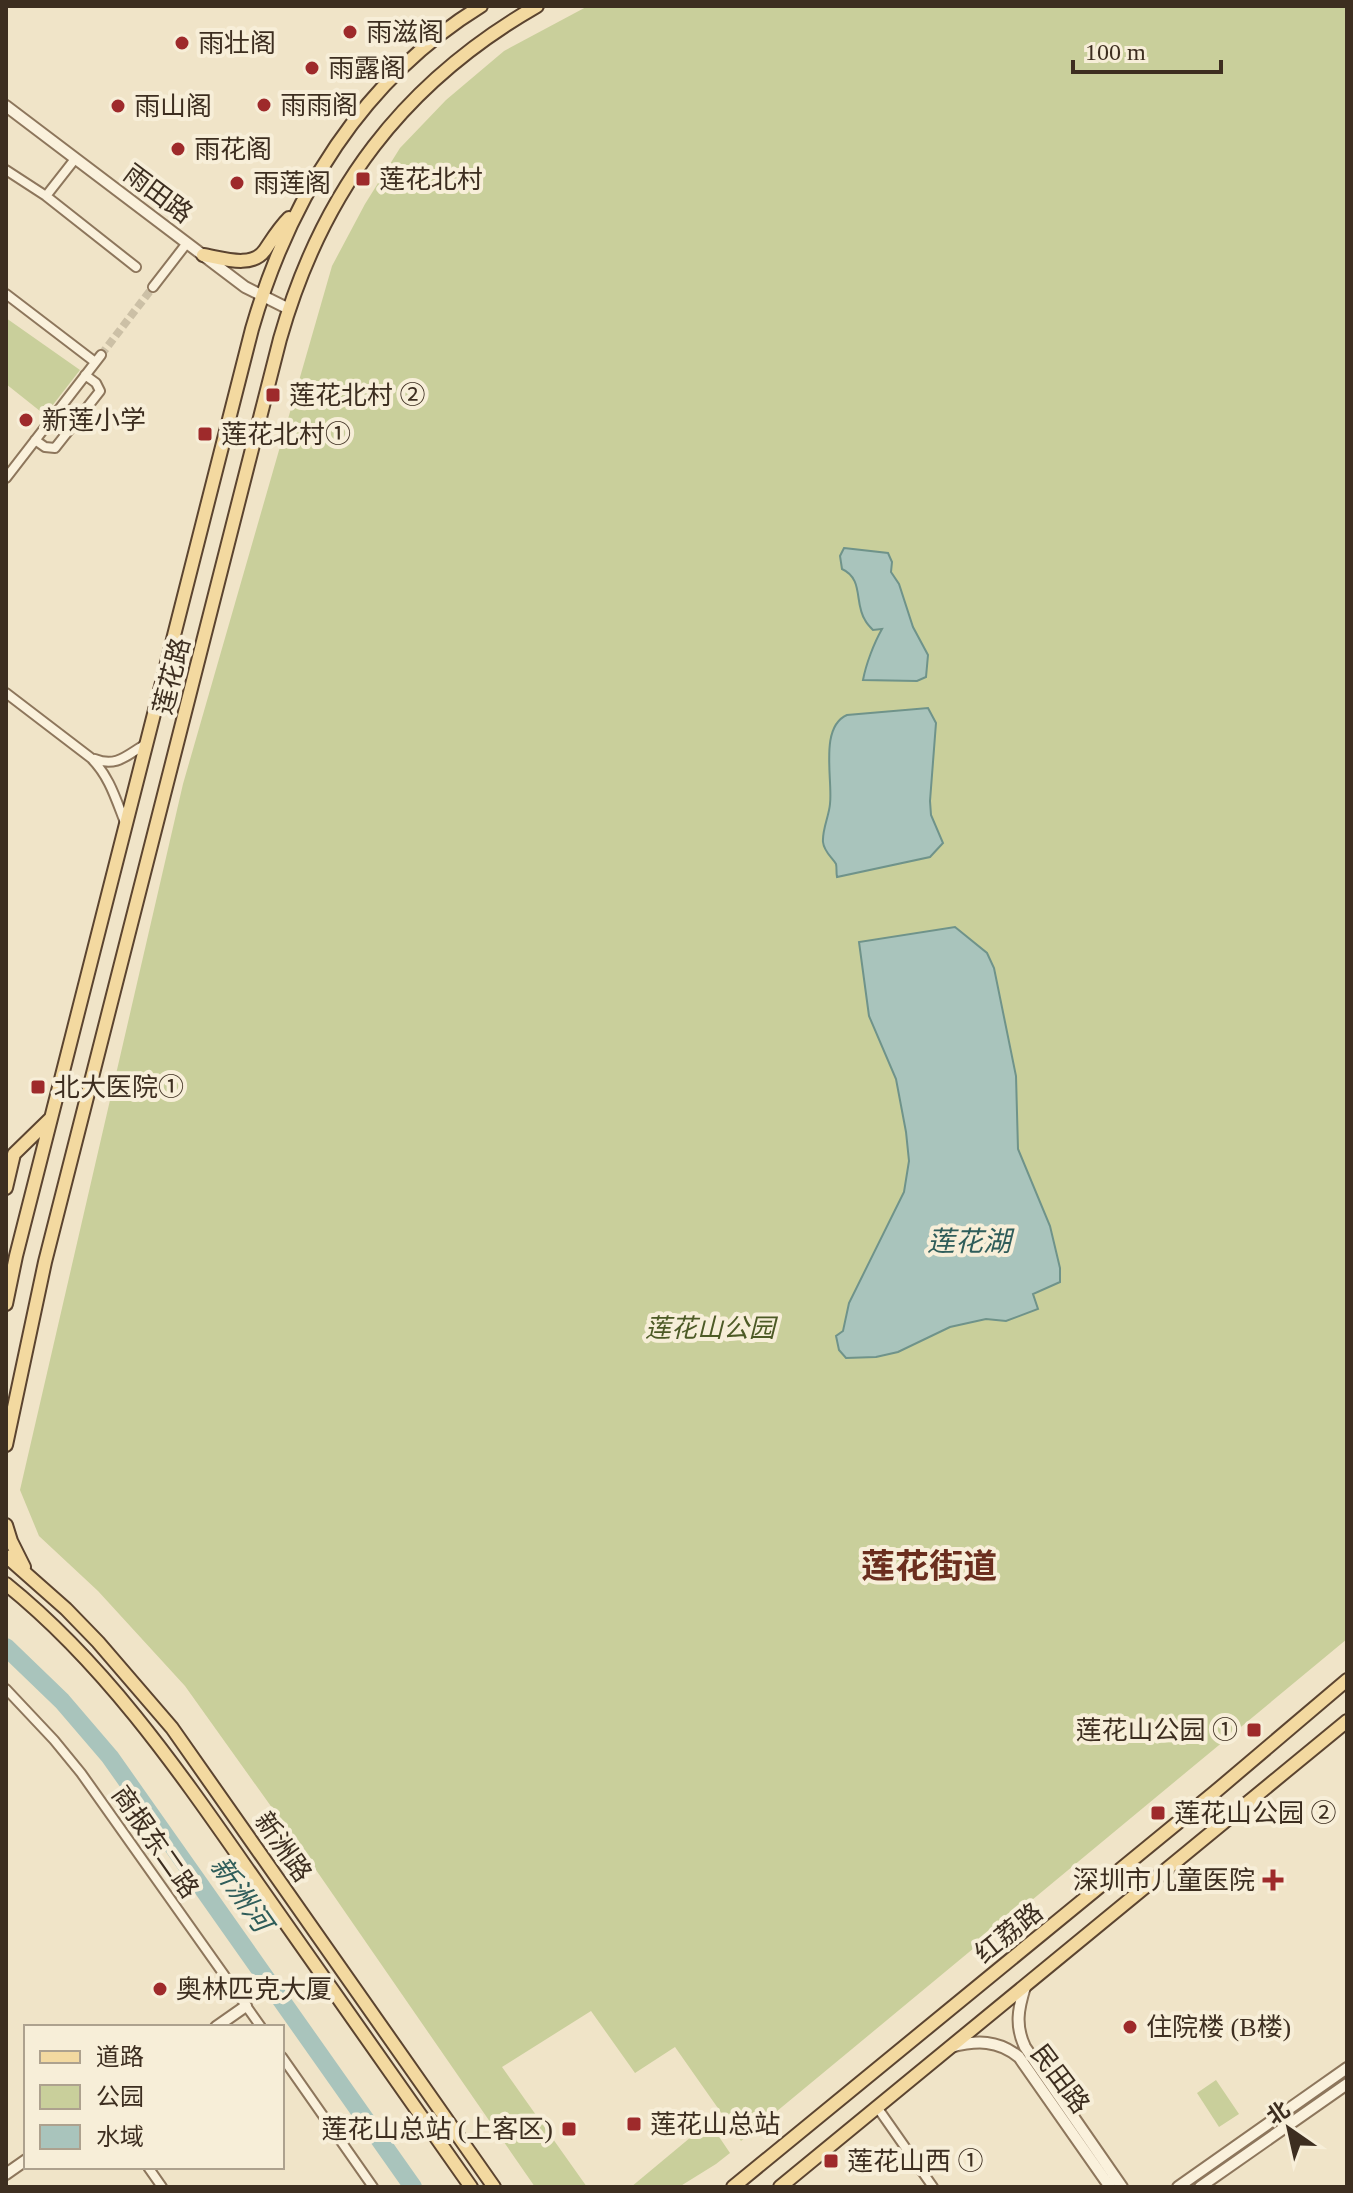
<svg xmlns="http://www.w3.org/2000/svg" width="1353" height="2193" font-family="'Times New Roman','Noto Sans SC',serif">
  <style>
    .green { fill: #c9cf9b }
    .water { fill: #a9c4bc; stroke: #6f938a; stroke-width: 2 }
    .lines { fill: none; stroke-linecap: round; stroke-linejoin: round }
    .river { stroke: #a9c4bc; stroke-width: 18 }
    .minor-tunnel { stroke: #ccc0a6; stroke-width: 8; stroke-dasharray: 8 4; stroke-linecap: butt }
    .minor-casing { stroke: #8d765c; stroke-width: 12 }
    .tertiary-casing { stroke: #8d765c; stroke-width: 14 }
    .primary-casing { stroke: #5b4430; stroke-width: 16 }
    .minor { stroke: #faf1dc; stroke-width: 8 }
    .tertiary { stroke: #faf1dc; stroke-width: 10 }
    .primary { stroke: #f3d9a0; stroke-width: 12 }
    .poi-dot { fill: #9e2a2b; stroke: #f7eed8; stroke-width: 3 }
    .labels { text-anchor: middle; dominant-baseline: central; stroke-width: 8; stroke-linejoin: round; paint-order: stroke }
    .poi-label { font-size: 26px; fill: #3d2e20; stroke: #f7eed8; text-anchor: start }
    .street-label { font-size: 26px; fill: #3d2e20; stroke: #f7eed8 }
    .park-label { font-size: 26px; font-style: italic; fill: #4d5a26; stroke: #f7eed8 }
    .water-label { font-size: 28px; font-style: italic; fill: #2f5d5a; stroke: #f7eed8 }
    .district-label { font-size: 34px; font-weight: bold; fill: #6b2e1e; stroke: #f7eed8 }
  </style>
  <rect width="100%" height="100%" fill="#f0e4c8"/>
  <!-- green -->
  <path class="green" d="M588,6h759v1633l-606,502 -66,-94 -40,26 -44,-62 -89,56 85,120h-52l-230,-333 -120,-168 -87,-95 -59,-55 -19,-46 163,-706 149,-518 33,-62 35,-56 46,-48 58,-49z
    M6,318l74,52 -35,45 -39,-31z
    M1216,2080l23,34 -20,13 -22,-34z
    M709,2122l21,31 -14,11 -37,23h-48z"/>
  <!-- water -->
  <path class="water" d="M844,548l44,5 4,9 -1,10 8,12 14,43 15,28 -2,22 -9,4 -54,-1c3,-16 11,-37 19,-51l-9,1c-3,-3 -6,-6 -8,-10 -11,-17 -1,-41 -23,-51l-2,-13z
    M928,708l8,15 -6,78 1,14 12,28 -13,14 -93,20c-1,-4 0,-9 -1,-13 -4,-7 -12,-12 -13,-22 -1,-12 6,-26 7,-38 3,-24 -11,-77 17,-89z
    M955,927l32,26 7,15 22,108 2,73 32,77 10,42v14l-27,12 5,15 -32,12 -20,-2 -36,8 -52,25 -22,5 -30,1 -7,-8 -3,-14 7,-5 6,-28 55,-111 5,-31 -3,-29 -10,-53 -27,-63 -10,-74z"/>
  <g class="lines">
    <!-- river -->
    <path class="river" d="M6,1647l56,54 48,56 303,430"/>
    <!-- minor-tunnel -->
    <path class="minor-tunnel" d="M101,355l52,-68"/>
    <!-- minor casing -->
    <g class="minor-casing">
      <path id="minor" d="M6,170l40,26 90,71
        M46,196l29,-37
        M153,287l34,-44
        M6,294l89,68
        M35,440l10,7 10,1 45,-57 -4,-8 -11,-8
        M6,478l95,-123
        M6,693l85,65c19,19 25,42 35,67
        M95,759c22,9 33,-5 51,-15
        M6,1689l48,51 27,33 180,254
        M282,2057l91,130
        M877,2107l56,80
        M148,2167l14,20"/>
    </g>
    <!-- tertiary casing -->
    <g class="tertiary-casing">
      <path id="tertiary" d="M6,106l239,181 44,22
        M1025,1987c-7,22 -10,39 0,60l97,140
        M216,2027l30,-21
        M951,2047c26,-7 47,-7 68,10l91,130
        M6,2174l20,-14
        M1178,2187l169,-119
        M1200,2187l147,-103"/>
    </g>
    <!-- primary casing -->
    <g class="primary-casing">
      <path id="primary" d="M203,255c19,3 49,14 62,-5 8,-12 14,-22 24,-32
        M6,1188l8,-34 37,-36
        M6,1304l10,-48 236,-927c38,-132 111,-250 229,-323
        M6,1445l39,-183 235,-923c42,-148 123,-256 257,-333
        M6,1525l5,16 13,26
        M6,1556l60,53 32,33 74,86 322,459
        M6,1584c103,83 177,193 252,300 71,101 142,202 213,303
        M733,2187l482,-395 132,-112
        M780,2187l567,-466"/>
    </g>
    <!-- minor -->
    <use href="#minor" class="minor"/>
    <!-- tertiary -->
    <use href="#tertiary" class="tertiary"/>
    <!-- primary -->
    <use href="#primary" class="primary"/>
  </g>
  <!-- markers -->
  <g class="poi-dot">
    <circle cx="350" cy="32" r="8"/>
    <circle cx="182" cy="43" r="8"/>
    <circle cx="312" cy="68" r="8"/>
    <circle cx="264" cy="105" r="8"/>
    <circle cx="118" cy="106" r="8"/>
    <circle cx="178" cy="149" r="8"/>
    <rect x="355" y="171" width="16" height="16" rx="4"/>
    <circle cx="237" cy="183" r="8"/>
    <rect x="265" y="387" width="16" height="16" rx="4"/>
    <circle cx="26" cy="420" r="8"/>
    <rect x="197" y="426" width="16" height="16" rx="4"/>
    <rect x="30" y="1079" width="16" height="16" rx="4"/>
    <rect x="1246" y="1722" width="16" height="16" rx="4"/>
    <rect x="1150" y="1805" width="16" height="16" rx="4"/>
    <path d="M1269 1868h8v8h8v8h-8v8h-8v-8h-8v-8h8z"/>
    <circle cx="160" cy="1989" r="8"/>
    <circle cx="1130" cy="2027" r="8"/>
    <rect x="626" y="2116" width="16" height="16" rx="4"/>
    <rect x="561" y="2121" width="16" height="16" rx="4"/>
    <rect x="823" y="2153" width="16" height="16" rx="4"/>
  </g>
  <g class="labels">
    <!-- poi labels -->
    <g class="poi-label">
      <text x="366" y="32">雨滋阁</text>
      <text x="198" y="43">雨壮阁</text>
      <text x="328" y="68">雨露阁</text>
      <text x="280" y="105">雨雨阁</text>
      <text x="134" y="106">雨山阁</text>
      <text x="194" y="149">雨花阁</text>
      <text x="379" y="179">莲花北村</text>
      <text x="253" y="183">雨莲阁</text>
      <text x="289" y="395">莲花北村 ②</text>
      <text x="42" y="420">新莲小学</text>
      <text x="221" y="434">莲花北村①</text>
      <text x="54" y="1087">北大医院①</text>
      <text x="1238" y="1730" text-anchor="end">莲花山公园 ①</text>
      <text x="1174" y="1813">莲花山公园 ②</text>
      <text x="1255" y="1880" text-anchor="end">深圳市儿童医院</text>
      <text x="176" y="1989">奥林匹克大厦</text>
      <text x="1146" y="2027">住院楼 (B楼)</text>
      <text x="650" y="2124">莲花山总站</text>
      <text x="553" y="2129" text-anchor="end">莲花山总站 (上客区)</text>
      <text x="847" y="2161">莲花山西 ①</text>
    </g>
    <!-- street labels -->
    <g class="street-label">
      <text transform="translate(158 194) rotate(37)">雨田路</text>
      <text transform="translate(172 676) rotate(-76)">莲花路</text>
      <text transform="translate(155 1842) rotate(55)">商报东二路</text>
      <text transform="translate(283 1847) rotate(55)">新洲路</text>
      <text transform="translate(1009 1933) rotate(-39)">红荔路</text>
      <text transform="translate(1060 2079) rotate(53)">民田路</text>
    </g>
    <!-- park labels -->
    <g class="park-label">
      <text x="710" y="1328">莲花山公园</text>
    </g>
    <!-- water labels -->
    <g class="water-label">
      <text x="969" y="1241">莲花湖</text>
      <text transform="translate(241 1894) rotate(55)">新洲河</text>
    </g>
    <!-- district labels -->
    <g class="district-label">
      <text x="929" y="1566">莲花街道</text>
    </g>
  </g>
  <!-- border -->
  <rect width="1353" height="2193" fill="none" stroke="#3d2e20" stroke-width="16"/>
  <!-- legend -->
  <rect x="24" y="2025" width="260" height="144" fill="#f7eed8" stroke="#ada18e" stroke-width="2"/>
  <rect x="40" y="2051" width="40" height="12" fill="#f3d9a0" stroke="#ada18e" stroke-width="2"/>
  <text x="96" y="2065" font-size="24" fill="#3d2e20">道路</text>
  <rect x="40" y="2085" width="40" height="24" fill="#c9cf9b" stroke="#ada18e" stroke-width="2"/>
  <text x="96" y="2105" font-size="24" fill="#3d2e20">公园</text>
  <rect x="40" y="2125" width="40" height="24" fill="#a9c4bc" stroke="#ada18e" stroke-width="2"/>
  <text x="96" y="2145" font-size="24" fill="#3d2e20">水域</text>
  <!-- north arrow -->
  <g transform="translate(1289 2129) rotate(326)" stroke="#f7eed8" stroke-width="6" paint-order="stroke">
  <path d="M0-6L14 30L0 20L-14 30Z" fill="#3d2e20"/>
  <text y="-12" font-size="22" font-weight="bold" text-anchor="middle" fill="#3d2e20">北</text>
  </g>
  <!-- scale -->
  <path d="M1073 60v12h148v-12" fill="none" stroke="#3d2e20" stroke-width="4"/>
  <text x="1085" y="60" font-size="24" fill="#3d2e20" stroke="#f7eed8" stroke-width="6" paint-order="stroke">100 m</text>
</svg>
